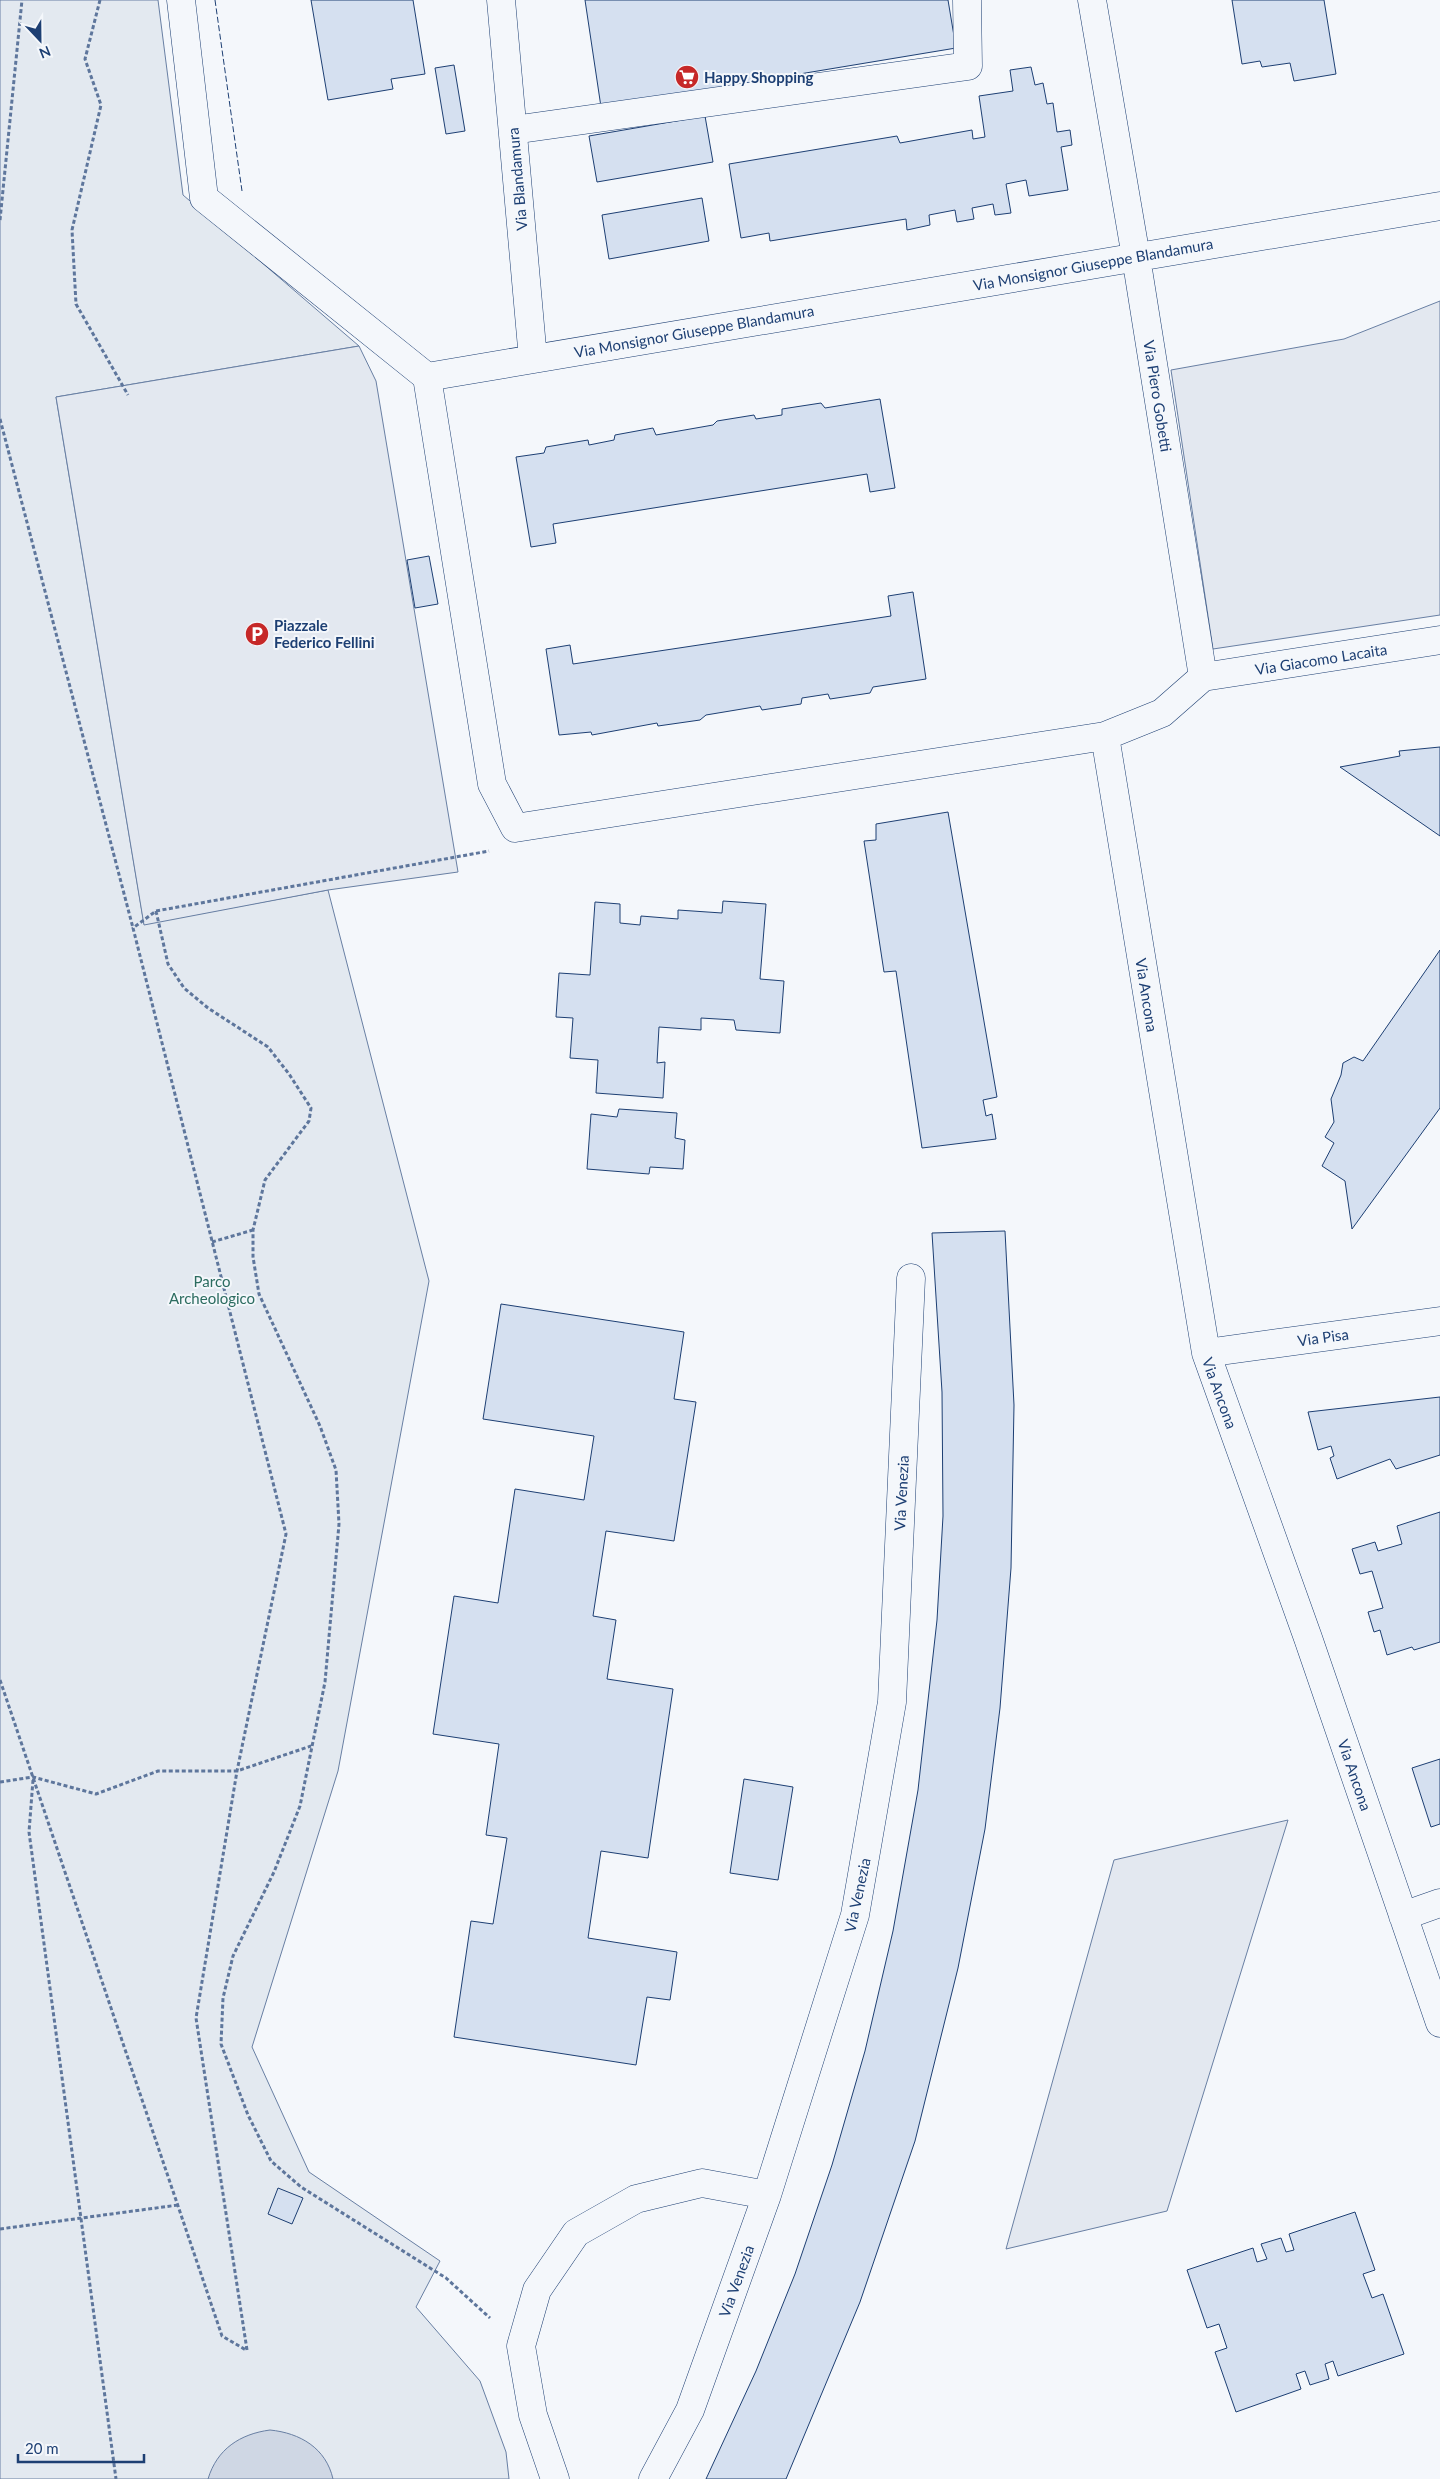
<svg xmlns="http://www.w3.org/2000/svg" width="1440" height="2479" font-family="Lato,sans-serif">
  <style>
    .green { fill: #e3e9f0; stroke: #687fa3 }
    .parking { fill: #e3e8f0; stroke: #687fa3 }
    .water { fill: #cfd7e4; stroke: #687fa3 }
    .building { fill: #d5e0f0; stroke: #1d3f73 }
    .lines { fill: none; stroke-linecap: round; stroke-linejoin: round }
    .minor-casing { stroke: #1d3f73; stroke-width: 29 }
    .path { stroke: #5e769c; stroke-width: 3; stroke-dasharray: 4 2.5; stroke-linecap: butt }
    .minor { stroke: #f4f7fb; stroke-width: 28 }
    .fence { stroke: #1d3f73; stroke-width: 1; stroke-dasharray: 6 2.5; stroke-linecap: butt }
    .labels { text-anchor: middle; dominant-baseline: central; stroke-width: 4; stroke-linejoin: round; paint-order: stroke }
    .poi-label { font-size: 15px; font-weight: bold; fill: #1d3f73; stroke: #f4f7fb; text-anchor: start }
    .street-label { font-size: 15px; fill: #1d3f73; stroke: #f4f7fb }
    .park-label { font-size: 15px; fill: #2c6c60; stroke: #f4f7fb }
  </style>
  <rect width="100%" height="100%" fill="#f4f7fb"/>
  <!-- green -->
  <path class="green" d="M0,0h158l25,195 176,151 -303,51 88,527 184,-34 101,391 -91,490 -86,276 57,125 131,89 -24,46 64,74 26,71 3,27h-509z"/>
  <!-- parking -->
  <path class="parking" d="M1440,301v314l-227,34 -42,-279 173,-31z
    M359,346l17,35 82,491 -130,18 -184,35 -88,-528z
    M1288,1820l-121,391 -161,38 108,-389z"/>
  <!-- water -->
  <path class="water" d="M270,2430c30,3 56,18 63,49h-125c9,-30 32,-45 62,-49z"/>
  <!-- building -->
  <path class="building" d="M311,0h102l12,74 -34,5 2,10 -65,11z
    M585,0h363l8,48 -355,59z
    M1232,0h92l12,74 -42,7 -4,-18 -28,4 -2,-6 -18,3z
    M454,65l11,66 -19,3 -11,-66z
    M1031,67l4,18 8,-2 4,21 6,-1 4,29 13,-2 2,15 -11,2 7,43 -39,6 -3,-16 -20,4 5,29 -16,2 -2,-11 -21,4 2,11 -17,3 -2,-12 -26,5 1,10 -23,5 -1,-11 -136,22 -1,-8 -28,5 -12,-74 168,-28 3,7 72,-13 1,9 12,-2 -6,-41 34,-5 -3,-21z
    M705,116l8,46 -116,20 -8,-46z
    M702,198l7,43 -100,18 -7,-44z
    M880,399l15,89 -25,4 -3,-18 -314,50 3,19 -25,4 -15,-90 28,-4 2,-6 42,-7 1,5 25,-5 1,-5 38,-7 3,7 57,-10 4,-4 37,-6 2,4 26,-4v-6l39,-6 4,5z
    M429,556l9,48 -23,4 -8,-48z
    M913,592l13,87 -53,8 -3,6 -40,6 -2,-5 -26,4 -1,6 -39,6 -2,-4 -54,9 -6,5 -42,6 -1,-3 -65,12 -1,-3 -32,3 -13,-86 24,-4 3,19 318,-48 -3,-20z
    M1440,747v89l-100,-69 60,-11 -1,-5z
    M948,812l49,285 -14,3 3,16 6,-2 4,25 -74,9 -26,-177 -12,1 -20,-131 12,-1v-16z
    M723,901l43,3 -6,75 24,2 -4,52 -44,-3 -2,-10 -33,-2v12l-42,-3 -2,36 8,-1 -2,36 -67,-5 2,-33 -28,-2 3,-40 -17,-1 3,-44 31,2 5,-73 25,2v19l20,2 1,-9 37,3v-9l44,3z
    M1440,950v158l-88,121 -7,-48 -23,-15 12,-23 -9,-6 9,-15 -3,-23 10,-24 2,-12 11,-6 9,4z
    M619,1109l58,4 -2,25 10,2 -2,29 -33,-2 -1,7 -62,-5 4,-55 26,3z
    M1005,1231l9,174 -3,163 -11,140 -15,121 -27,139 -43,173 -55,161 -74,177h-80l50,-108 39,-97 37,-109 33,-114 28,-120 25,-141 19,-170 6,-104 -1,-124 -10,-159z
    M501,1304l183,28 -10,67 22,3 -22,139 -68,-10 -13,85 23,4 -9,59 66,10 -25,169 -47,-7 -13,87 89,14 -7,48 -23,-3 -11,68 -182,-28 17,-116 22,3 14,-86 -21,-3 13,-91 -66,-10 21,-138 44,7 17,-114 69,11 10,-64 -111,-17z
    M1440,1397v58l-44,14 -6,-10 -53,20 -7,-21 4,-2 -3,-10 -13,4 -10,-38z
    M1440,1512v130l-26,8 -2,-3 -25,8 -7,-25 -6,2 -6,-20 15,-4 -11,-37 -12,3 -8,-25 23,-7 3,9 24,-7 -5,-18z
    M1440,1759v65l-9,3 -19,-59z
    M744,1779l49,8 -15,93 -48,-7z
    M278,2188l25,10 -11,26 -24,-10z
    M1355,2212l20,58 -12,4 9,24 11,-4 21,60 -66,22 -5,-15 -8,3 4,15 -19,6 -5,-14 -9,3 5,15 -65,23 -21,-60 12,-4 -8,-24 -12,4 -20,-58 66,-22 4,14 10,-3 -6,-15 20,-6 5,14 8,-2 -5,-16z"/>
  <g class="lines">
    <!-- minor casing -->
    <g class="minor-casing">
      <path id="minor" d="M181,0l23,198 223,179 1013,-171
        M501,0l32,359
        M1092,0l44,257 67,420
        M513,130l455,-64 -1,-66
        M427,377l65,407 23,44 590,-92 57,-23 41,-36
        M1203,677l237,-37
        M1105,736l101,617 102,285 132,385
        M1206,1353l234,-32
        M1403,1916l37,-13
        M555,2479l-22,-64 -12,-69 16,-56 39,-57 60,-34 66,-16 65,12
        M653,2479l37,-69 77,-215 88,-280 37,-213 19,-424"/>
    </g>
    <!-- path -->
    <path class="path" d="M100,0l-15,59 16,46 -29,125 4,74 52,91
      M0,220l22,-220
      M0,419l133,509
      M156,911l12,53 16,24 24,20 60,39 21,27 22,34 -2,13 -44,59 -12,50v27l6,37 61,132 16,44 3,54 -14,158 -25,124 -26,66 -41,84 -10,42 -2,46 27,71 23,46 30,26 145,91 44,40
      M212,1242l41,-12
      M0,1680l222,656 24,14
      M33,1780l-4,52 87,647
      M0,1782l33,-5 63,17 62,-23h79l74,-25
      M0,2229l178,-24
      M247,2350l-51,-332 41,-247 49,-237 -153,-606 23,-17 333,-60"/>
    <!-- minor -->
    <use href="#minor" class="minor"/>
    <!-- fence -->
    <path class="fence" d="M215,0l27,191"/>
  </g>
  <!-- icons -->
  <defs>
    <g id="supermarket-disc" transform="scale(1.25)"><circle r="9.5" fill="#c62828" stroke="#f4f7fb"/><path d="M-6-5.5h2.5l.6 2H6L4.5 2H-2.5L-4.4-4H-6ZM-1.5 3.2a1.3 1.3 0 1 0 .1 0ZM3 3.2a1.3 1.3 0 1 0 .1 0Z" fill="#fff"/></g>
    <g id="parking-disc" transform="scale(1.25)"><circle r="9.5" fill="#c62828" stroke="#f4f7fb"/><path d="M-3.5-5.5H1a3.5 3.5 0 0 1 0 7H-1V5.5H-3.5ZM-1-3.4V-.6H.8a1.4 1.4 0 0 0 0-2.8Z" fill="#fff"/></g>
  </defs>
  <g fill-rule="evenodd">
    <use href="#supermarket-disc" x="687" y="77"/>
    <use href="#parking-disc" x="257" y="634"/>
  </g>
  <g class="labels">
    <!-- poi labels -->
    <g class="poi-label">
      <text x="704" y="77">Happy Shopping</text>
      <text x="274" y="625">Piazzale<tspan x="274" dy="17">Federico Fellini</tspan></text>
    </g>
    <!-- street labels -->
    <g class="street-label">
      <text transform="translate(517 179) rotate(-95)">Via Blandamura</text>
      <text transform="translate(1093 264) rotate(-10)">Via Monsignor Giuseppe Blandamura</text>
      <text transform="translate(694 331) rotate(-10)">Via Monsignor Giuseppe Blandamura</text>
      <text transform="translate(1158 396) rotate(81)">Via Piero Gobetti</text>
      <text transform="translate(1321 659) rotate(-9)">Via Giacomo Lacaita</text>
      <text transform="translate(1147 995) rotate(81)">Via Ancona</text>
      <text transform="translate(1323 1337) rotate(-8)">Via Pisa</text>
      <text transform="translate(1220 1393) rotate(70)">Via Ancona</text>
      <text transform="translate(901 1493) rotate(-87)">Via Venezia</text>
      <text transform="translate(1355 1775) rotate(71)">Via Ancona</text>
      <text transform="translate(857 1895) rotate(-78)">Via Venezia</text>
      <text transform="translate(736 2281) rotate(-70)">Via Venezia</text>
    </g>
    <!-- park labels -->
    <g class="park-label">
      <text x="212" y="1281">Parco<tspan x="212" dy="17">Archeologico</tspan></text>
    </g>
  </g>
  <!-- north arrow -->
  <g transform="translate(40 40) rotate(158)" stroke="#f4f7fb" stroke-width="4" paint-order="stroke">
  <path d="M0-4L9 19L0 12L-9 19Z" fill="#1d3f73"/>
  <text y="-8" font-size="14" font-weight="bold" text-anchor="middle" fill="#1d3f73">N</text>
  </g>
  <!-- scale -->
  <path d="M18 2454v8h126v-8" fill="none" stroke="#1d3f73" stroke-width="2.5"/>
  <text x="25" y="2454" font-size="15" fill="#1d3f73" stroke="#f4f7fb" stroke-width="4" paint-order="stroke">20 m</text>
</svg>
